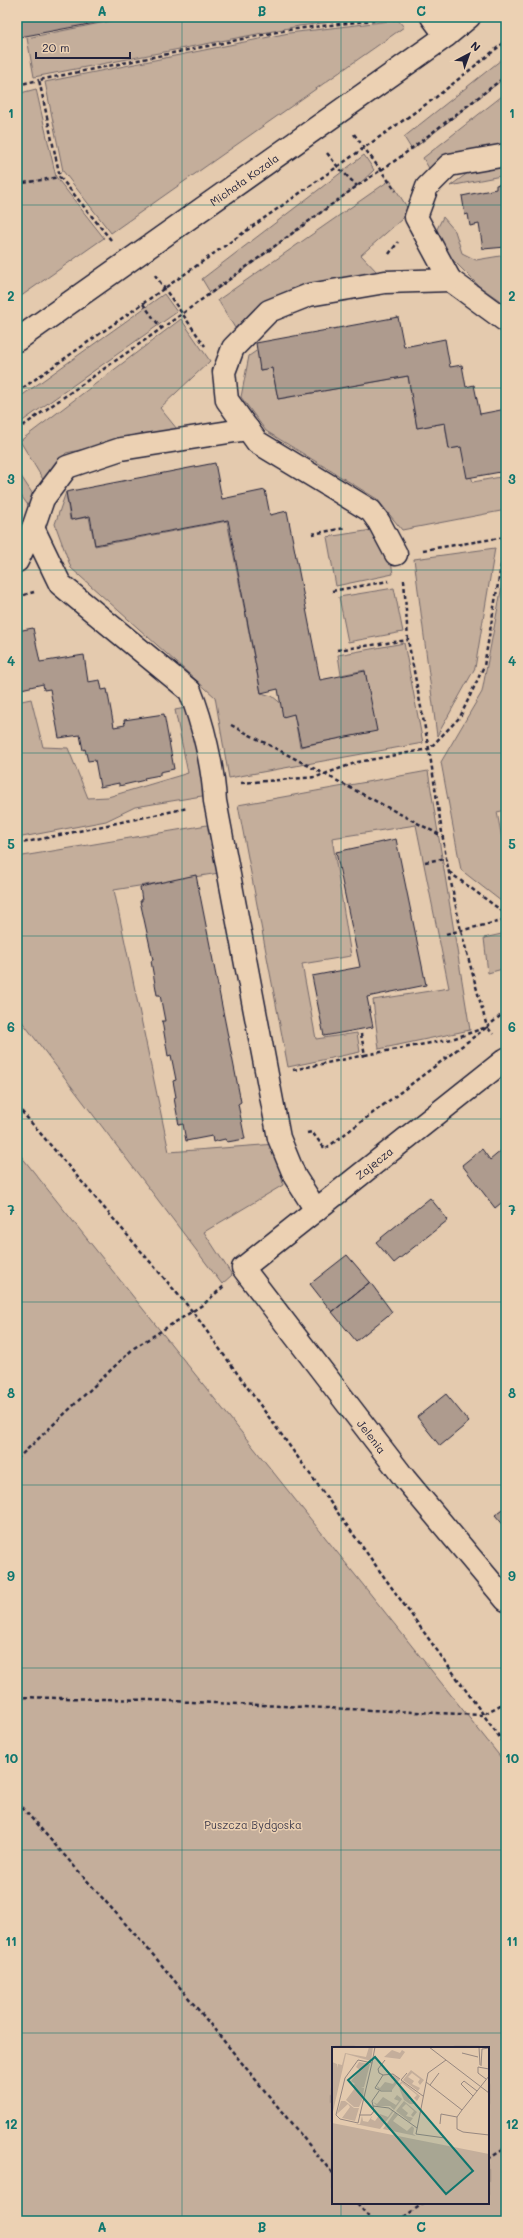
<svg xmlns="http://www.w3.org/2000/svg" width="523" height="2238" font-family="Mali,sans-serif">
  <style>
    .green { fill: #c4ae9b; stroke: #73686b; fill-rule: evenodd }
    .building { fill: #ae9b8e; stroke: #22223b }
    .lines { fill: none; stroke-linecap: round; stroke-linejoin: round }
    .minor-casing { stroke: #22223b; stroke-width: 25 }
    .path { stroke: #22223b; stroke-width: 2.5; stroke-dasharray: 4 3; stroke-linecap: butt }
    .minor { stroke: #ecd1b3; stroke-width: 22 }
    .grid { fill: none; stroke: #0f766e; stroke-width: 1; stroke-opacity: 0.55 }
    .labels { text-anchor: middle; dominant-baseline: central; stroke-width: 3; stroke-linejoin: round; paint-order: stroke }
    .street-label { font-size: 11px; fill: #22223b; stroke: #ecd1b3 }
    .park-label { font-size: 11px; fill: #423e4e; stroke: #ecd1b3 }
    .inset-road { fill: none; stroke: #968780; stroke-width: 1 }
    .view { fill: #0f766e; fill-opacity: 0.15; stroke: #0f766e; stroke-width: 2 }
    .inset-edge { fill: none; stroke: #22223b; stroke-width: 2 }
    .neatline { fill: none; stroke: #0f766e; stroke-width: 1.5 }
    .grid-label { font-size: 13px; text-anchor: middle; font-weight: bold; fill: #0f766e }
  </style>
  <rect width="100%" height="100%" fill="#e4caae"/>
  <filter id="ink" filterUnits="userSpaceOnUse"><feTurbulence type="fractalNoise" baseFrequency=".025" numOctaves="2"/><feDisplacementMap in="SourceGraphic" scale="8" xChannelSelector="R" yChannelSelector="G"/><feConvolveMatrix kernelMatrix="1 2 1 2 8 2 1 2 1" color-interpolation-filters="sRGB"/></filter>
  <g filter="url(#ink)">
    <!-- green -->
    <path class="green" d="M130,17h241l-72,9 -265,51 -7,-39z
      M398,20l6,7 -293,206 -48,-62 -18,-89 244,-49z
      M506,56v21l-94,73 -8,-13z
      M36,89l20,88 48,61 -87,61v-205z
      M506,93v55l-73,27 -10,-17z
      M364,155l10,15 -17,16 -146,108 -9,-15z
      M506,164v11l-56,11 22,-16z
      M390,180l20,32 -49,43 17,18 -115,30 -28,25 -17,-28z
      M443,217l12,14 7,22 14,7 30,-5v50l-27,-19 -33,-33 -9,-24z
      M164,294l13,18 -160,113v-26z
      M181,319l29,42 -50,47 17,21 -111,24 -22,28 -24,-40z
      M262,347l-2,23 12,-2 6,31 130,-23 9,52 28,-5 4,26 12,-2 12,35 33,-6v34l-104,20 -25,-31 -111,-68 -25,-34 8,-41z
      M17,470l17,26 -4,12 -13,-18z
      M66,492l4,28 19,-3 6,29 132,-25 34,172 11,3 22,18 6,33 75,-17 -10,-60 -24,5 -3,-20 66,-12 19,100 -194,35 -14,-81 -144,-129 -16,-44z
      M372,530l19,31 2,13 -57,12 -9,-49z
      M495,548l-20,120 -38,68 -23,-177z
      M506,564v246l-9,2 9,48v45l-45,-35 -20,-108 41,-70z
      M394,588l9,44 -55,10 -9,-45z
      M31,699l12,48 25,1 20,50 20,-1 80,-24 -13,-63 16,-3 17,88 -73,12 -29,14 -89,17v-136z
      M428,771l42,259 -91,19 -6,-49 76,-12 -33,-163 -84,13 19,118 -49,8 14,75 41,-6 3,19 -72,15 -50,-262z
      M219,823l6,49 -111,18 55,262 107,-8 7,41 -79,47 28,43 -10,9 -205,-269v-158z
      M506,933v35l-18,5 -4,-35z
      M17,1151l489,613v457h-489zM333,2048h155v155h-155z"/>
    <!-- building -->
    <path class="building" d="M17,17h110l-107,20z
      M506,183v64l-23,2 -4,-25 -9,2 -2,-12 -3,1 -3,-19 34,-7v-4z
      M398,317l6,30 41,-8 5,28 12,-2 4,22 8,-2 6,29 26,-5v62l-39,7 -6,-31 -12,2 -4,-26 -28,5 -9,-52 -130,23 -6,-31 -12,2 -4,-27z
      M215,463l7,36 43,-9 5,25 17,-4 33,169 45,-9 12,60 -76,15 -7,-32 -11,3 -5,-28 -17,4 -33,-173 -133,25 -5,-29 -19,4 -5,-28z
      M33,628l7,34 44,-7 4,27 12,-2 2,10 5,-1 7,38 11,-2 -1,-5 40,-6 10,55 -14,3v3l-16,3 1,2 -26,6v-3l-19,4 -5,-27 -7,1 -3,-12 -2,1 -3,-15 -21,3 -9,-49 -6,1 -1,-6 -26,6v-59z
      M396,839l30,146 -59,12 6,30 -49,9 -12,-60 48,-9 -24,-115z
      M196,875l45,227 -3,2 7,35 -18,3 -2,-3 -12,3 -1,-6 -26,5 -3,-17 -4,1 -5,-27 2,-1 -3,-16 3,-1 -5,-25 -3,1 -6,-35h3l-5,-26h-3l-6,-34 2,-1 -13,-59h2l-2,-14z
      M482,1149l8,11 12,-10 4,5v44l-11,9 -33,-43z
      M430,1198l18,22 -54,43 -18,-21z
      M347,1255l23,27 -38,30 -22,-28z
      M370,1282l22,30 -36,29 -24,-29z
      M446,1394l23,28 -29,24 -23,-29z
      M506,1507v21l-11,-13z"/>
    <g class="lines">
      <!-- minor casing -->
      <g class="minor-casing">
        <g id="minor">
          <path d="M432,17l14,19"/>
          <path d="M450,280l56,41"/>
          <path id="s1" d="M17,340l429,-304 23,-19"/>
          <path d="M33,528l27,56 130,107c13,32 23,76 25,110l64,337 16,39 21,33"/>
          <path d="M396,554l-17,-32 -8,-11 -114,-69 -30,-42 -3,-28 9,-24 36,-37 40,-16 76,-13 65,-2 -34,-63 11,-30 22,-22 57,-10"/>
          <path d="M17,561l16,-33 10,-29 24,-32 54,-18 127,-20"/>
          <path id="s2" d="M506,1059l-263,209 162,211 101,121"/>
        </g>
      </g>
      <!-- path -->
      <path class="path" d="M17,85l22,-5
        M354,134l42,57
        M327,153l11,14 19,19
        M17,184l43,-7
        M111,240l-51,-63 -21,-97 248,-50 113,-13
        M389,254l9,-12
        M155,275l50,71
        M143,304l18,24
        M17,392l418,-294 71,-57
        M17,430l165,-116 175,-128 42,-28 107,-82
        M312,534l33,-6
        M423,550l83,-13
        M404,580l4,60 21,109 17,109 15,73 26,96 19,-16
        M332,591l57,-10
        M17,597l17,-5
        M337,650l71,-10
        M231,725l211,111
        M241,783l75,-6 42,-15 71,-13 31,-32 24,-51 22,-129
        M17,844l171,-36
        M425,862l21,-4
        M449,872l57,42
        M446,934l60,-14
        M361,1034l4,21 87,-16 32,-11
        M293,1070l72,-15
        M17,1106l176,206 313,434
        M307,1133l5,-1 13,17 162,-122 6,7
        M17,1459l117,-111 70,-44 20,-18
        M17,1697l131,3 334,15 24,-13
        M17,1802l138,155 178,217
        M488,2159l18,-11
        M357,2203l15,18
        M398,2221l26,-18"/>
      <!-- minor -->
      <use href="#minor" class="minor"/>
    </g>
  </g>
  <!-- grid -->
  <path class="grid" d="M182,17v2204M341,17v2031M17,205h489M17,388h489M17,570h489M17,753h489M17,936h489M17,1119h489M17,1302h489M17,1485h489M17,1668h489M17,1850h489M17,2033h489M341,2203v18"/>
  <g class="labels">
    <!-- street labels -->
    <g class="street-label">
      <text stroke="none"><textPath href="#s1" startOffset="278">Michała Kozala</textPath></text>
      <text transform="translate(374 1163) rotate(-39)">Zajęcza</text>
      <text stroke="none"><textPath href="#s2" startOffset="548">Jelenia</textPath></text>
    </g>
    <!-- park labels -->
    <g class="park-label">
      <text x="253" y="1824">Puszcza Bydgoska</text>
    </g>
  </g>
  <!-- overview -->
  <g transform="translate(332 2047)">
    <rect width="157" height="157" fill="#e4caae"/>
    <path d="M37,0h4l-2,14 -25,-7 -14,62v-54l5,2v4l1,-4 4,1 3,-12 21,4zM60,3l8,3 2,-3 3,2 -5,7 -16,-2zM27,15l11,2 -6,23h-3l3,1 -1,10 -4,9h-5l-8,-7 9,-12 -3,-2 3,-2 -4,-3 9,-11 -4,-3zM79,23l13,10 -4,5 -2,-3 2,-3 -8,-6 -4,4 6,4 -2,3 8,4 -2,3 -15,-11zM61,28l7,4 -8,11h-14l-1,-4 3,2 5,-6 8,2 3,-4 -5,-2zM70,34l18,15 -3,5 -3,-3 3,-3 -15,-12 -3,4 12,10 -2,3 7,2 -2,2h-4l-6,-4 -6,-15zM65,48l5,4 -8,11 -4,-4h-13l-4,-4 4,2 6,-7 13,8 3,-4 -5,-2zM9,54h4l9,7h5l-4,13 -13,-3 8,-11 -2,-3 -11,10zM72,54l13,11 -4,5 -2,-2 3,-4 -8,-7 -4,4 6,5 -2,3 7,2 -3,4 -14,-11zM56,62l6,2 -14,18 -25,-5h5l2,-8 1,5 5,1 4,-6 -1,3 4,2 5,-7 8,3 4,-6zM63,65l3,3 -5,6 14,10 5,-5 2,2 -1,6 3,2 -33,-7zM0,76l157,31v50h-157z" fill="#c4ae9b"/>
    <path class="inset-road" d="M97,0l60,46M147,0l1,18M130,6l16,4M53,13l-7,9 1,4 4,2 -8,13 6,3h11M40,16l-14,-3 -13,18 -9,37 4,4 18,4 14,-60 3,-16M149,19l1,-17 7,-1M75,26l-6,7 22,16M51,28l10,-1 7,5M154,32l-8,-6v-6l11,2M94,35l36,28 27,-34M98,38l9,-12M141,49l-12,-12 3,-3 13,10M41,59l16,2 28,20M130,63l-5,7v12l6,3 26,3M27,68h12l3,-4 -2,-10 7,-10M108,77l1,-10 16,3M113,91l-29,-4 12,-61 18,-13"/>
    <path class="view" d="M43,10l98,114 -27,23 -98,-114z"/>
    <rect width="157" height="157" class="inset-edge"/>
  </g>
  <!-- margin -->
  <rect width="523" height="2238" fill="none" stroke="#ecd1b3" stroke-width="44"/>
  <!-- north arrow -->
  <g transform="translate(469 54) rotate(41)" stroke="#ecd1b3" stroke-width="3" paint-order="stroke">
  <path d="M0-3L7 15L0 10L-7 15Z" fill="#22223b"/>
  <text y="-6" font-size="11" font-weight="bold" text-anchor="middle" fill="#22223b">N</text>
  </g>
  <!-- scale -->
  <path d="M36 52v6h94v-6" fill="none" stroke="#22223b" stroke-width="2"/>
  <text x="42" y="52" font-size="12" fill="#22223b" stroke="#ecd1b3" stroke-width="3" paint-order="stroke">20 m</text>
  <rect x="22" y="22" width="479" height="2194" class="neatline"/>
  <g class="grid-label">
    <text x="102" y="16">A</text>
    <text x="262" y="16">B</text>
    <text x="421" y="16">C</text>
    <text x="11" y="118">1</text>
    <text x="512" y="118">1</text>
    <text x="11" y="301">2</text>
    <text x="512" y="301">2</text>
    <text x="11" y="484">3</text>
    <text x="512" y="484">3</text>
    <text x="11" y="666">4</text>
    <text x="512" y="666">4</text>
    <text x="11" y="849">5</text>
    <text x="512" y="849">5</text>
    <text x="11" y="1032">6</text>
    <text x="512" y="1032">6</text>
    <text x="11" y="1215">7</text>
    <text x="512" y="1215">7</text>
    <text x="11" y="1398">8</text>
    <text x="512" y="1398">8</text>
    <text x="11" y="1581">9</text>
    <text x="512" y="1581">9</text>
    <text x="11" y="1763">10</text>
    <text x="512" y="1763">10</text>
    <text x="11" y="1946">11</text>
    <text x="512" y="1946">11</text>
    <text x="11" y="2129">12</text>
    <text x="512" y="2129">12</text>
    <text x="102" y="2232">A</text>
    <text x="262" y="2232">B</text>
    <text x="421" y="2232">C</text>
  </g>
</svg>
